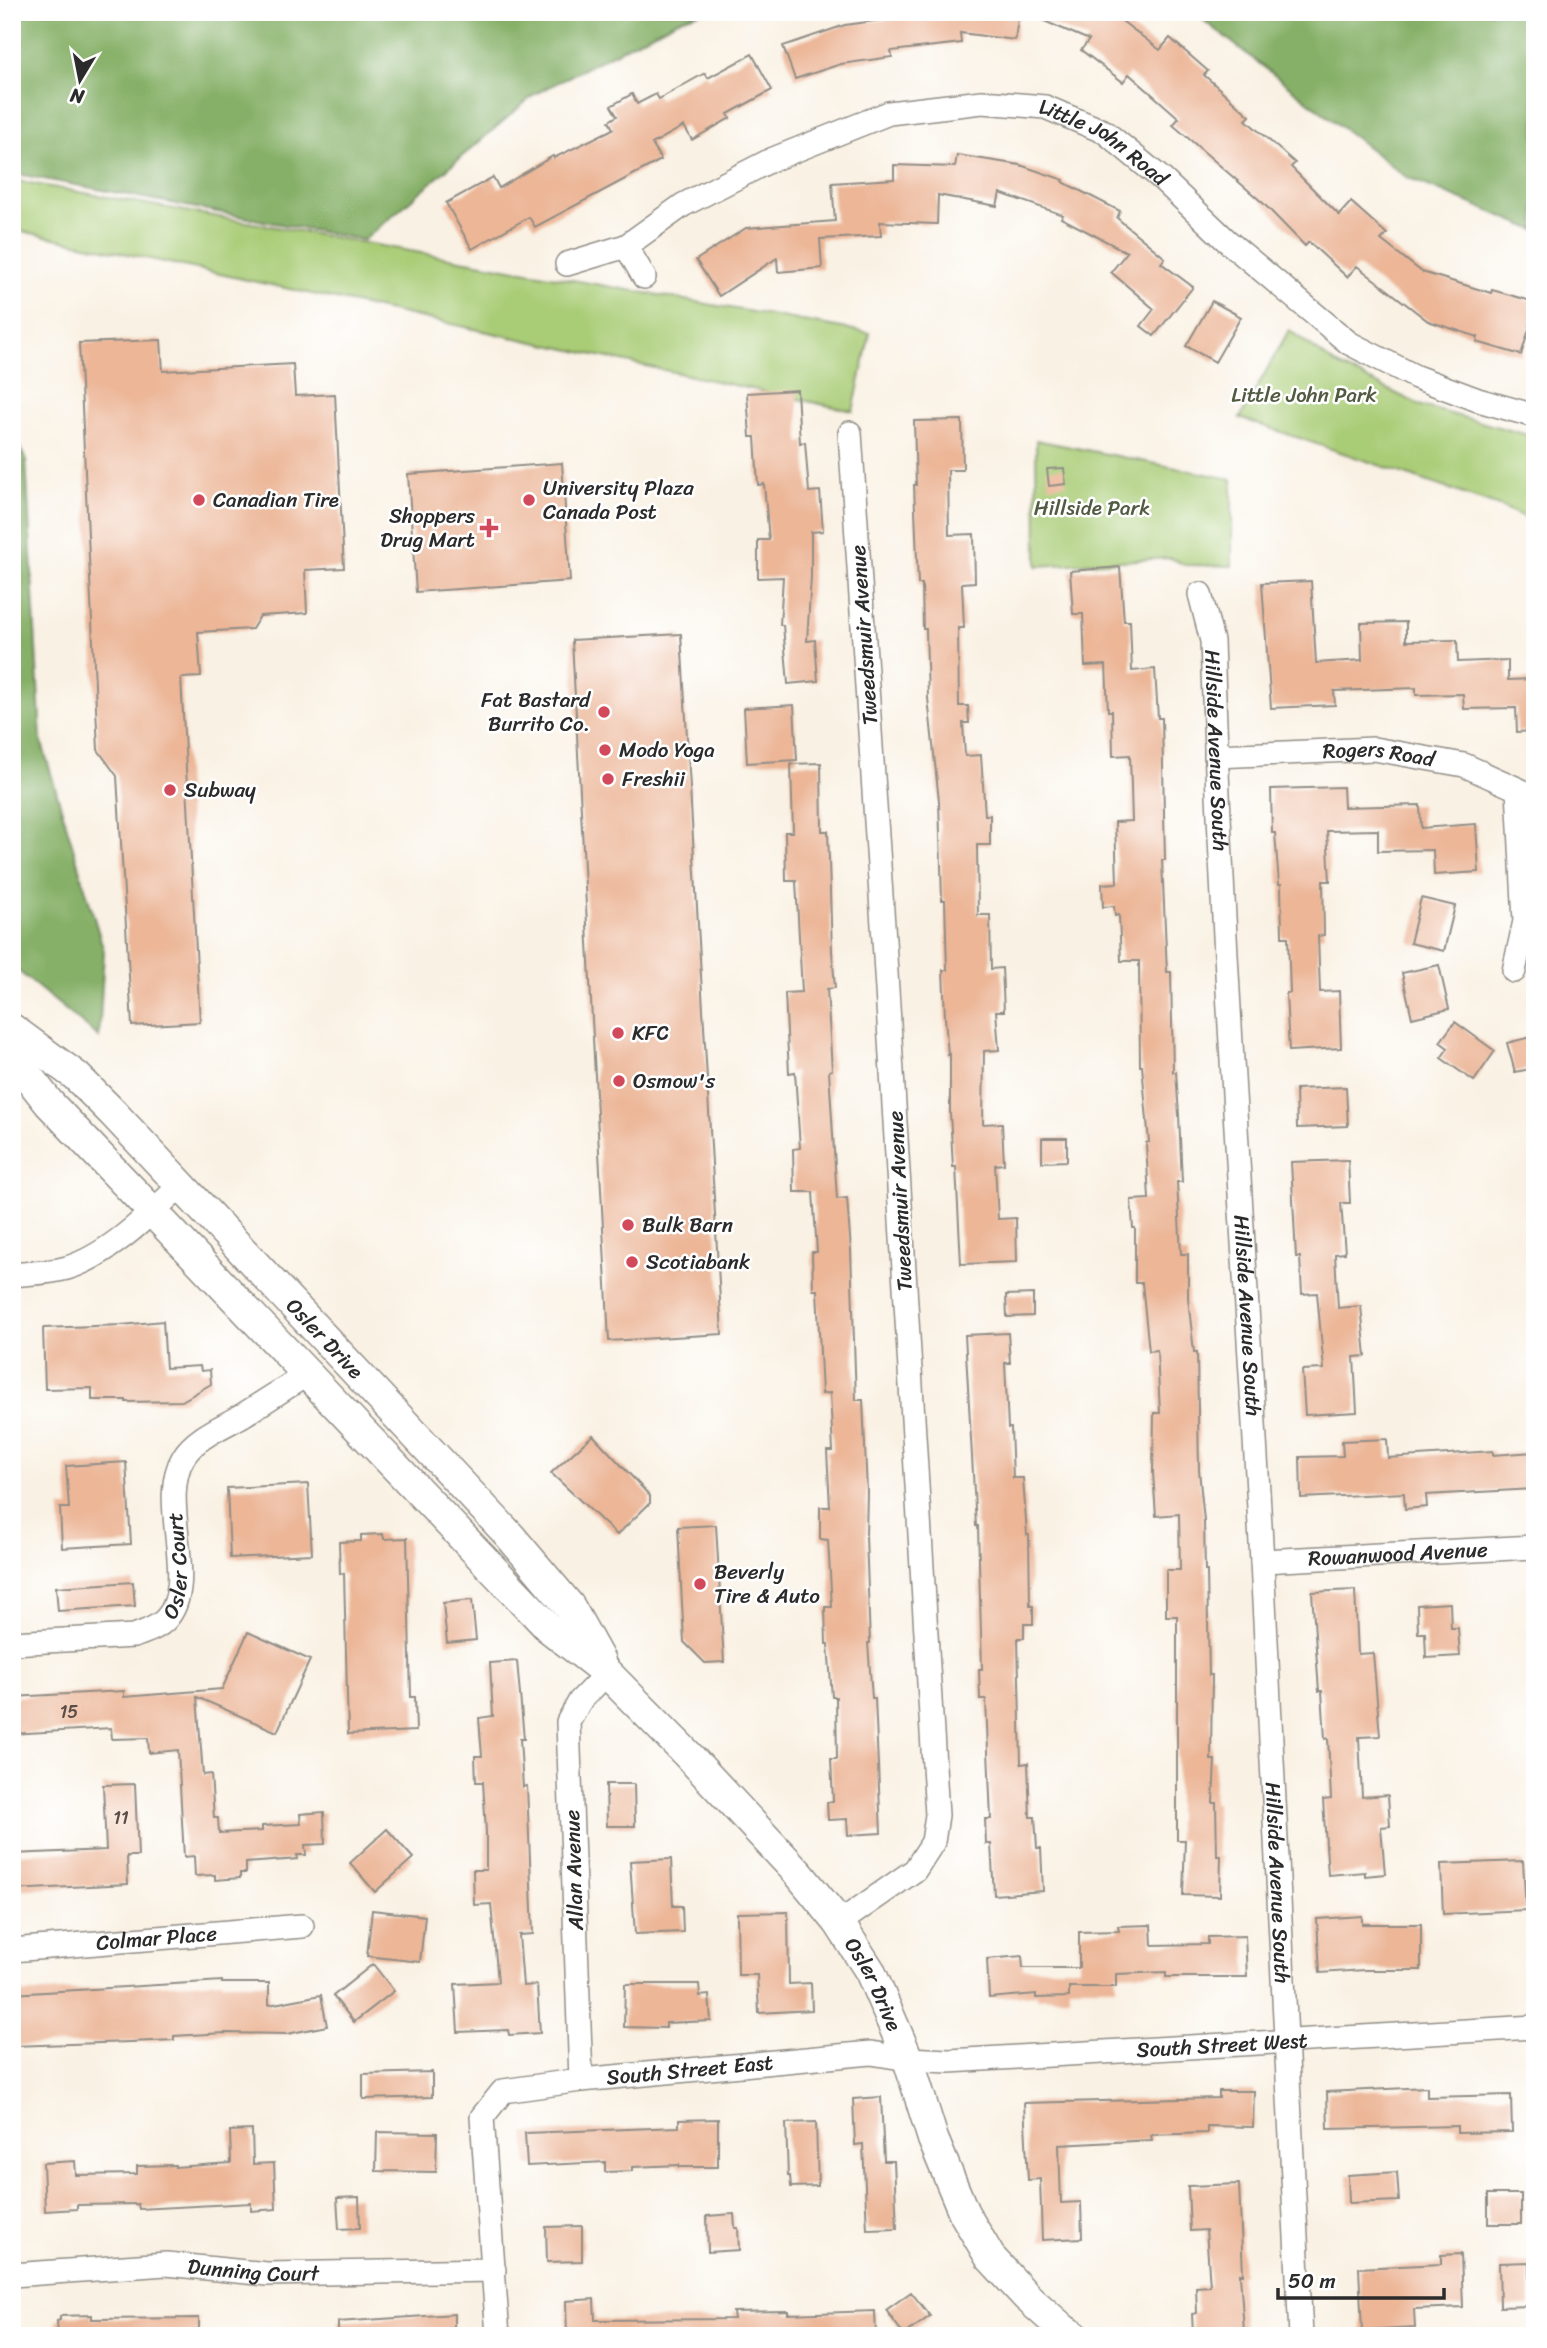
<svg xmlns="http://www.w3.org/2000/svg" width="1547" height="2348" font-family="Sriracha,sans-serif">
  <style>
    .green { fill: #a9cc76; stroke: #6a7c50; stroke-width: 2 }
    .forest { fill: #86b067; stroke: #586e49; stroke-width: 2 }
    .building { fill: #ecb697 }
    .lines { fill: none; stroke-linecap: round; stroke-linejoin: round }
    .minor-casing { stroke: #928e87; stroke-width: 26 }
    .major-casing { stroke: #928e87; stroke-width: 33 }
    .minor { stroke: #fff; stroke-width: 23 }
    .major { stroke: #fff; stroke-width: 30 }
    .poi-dot { fill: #d1495b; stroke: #fff; stroke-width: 2.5 }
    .labels { text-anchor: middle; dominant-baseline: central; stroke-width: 5; stroke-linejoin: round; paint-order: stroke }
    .number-label { font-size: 18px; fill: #5b4e46 }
    .street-label { font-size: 21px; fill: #2b2b2b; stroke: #fff }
    .park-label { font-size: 21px; fill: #515b42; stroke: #fff }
    .poi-label { font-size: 21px; fill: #2b2b2b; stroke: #fff; text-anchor: start }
  </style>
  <rect width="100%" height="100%" fill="#fff"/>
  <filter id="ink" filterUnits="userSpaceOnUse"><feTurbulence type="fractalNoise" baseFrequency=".0143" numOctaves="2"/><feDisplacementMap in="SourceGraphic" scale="14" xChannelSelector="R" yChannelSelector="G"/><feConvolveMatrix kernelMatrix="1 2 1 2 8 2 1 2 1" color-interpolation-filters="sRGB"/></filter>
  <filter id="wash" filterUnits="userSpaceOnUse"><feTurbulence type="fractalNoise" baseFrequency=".00686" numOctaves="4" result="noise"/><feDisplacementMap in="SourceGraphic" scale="28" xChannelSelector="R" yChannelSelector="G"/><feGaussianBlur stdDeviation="1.57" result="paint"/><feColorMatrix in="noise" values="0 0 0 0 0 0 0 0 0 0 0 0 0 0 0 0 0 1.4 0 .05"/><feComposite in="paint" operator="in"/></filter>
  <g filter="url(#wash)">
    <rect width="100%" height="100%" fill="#f9f1e3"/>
    <!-- green -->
    <path class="green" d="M12,180l858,153 -17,78 -841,-182z
      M1289,330l46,34 87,42 113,31v85l-33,-15 -262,-89z
      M1036,440l196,39v87l-47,-1 -14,-7 -134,8z"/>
    <!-- forest -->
    <path class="forest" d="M12,12h691l-23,7 -145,75 -171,146 -352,-67z
      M1193,12h342v218l-129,-53z
      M12,433l14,27 15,280 63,211 -5,86 -87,-71z"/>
    <g id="blocks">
      <!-- building -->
      <path class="building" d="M904,12h115l-4,28 -55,-7 1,10 -70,8 1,6 -51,7 -46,15 -12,-33 62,-21 59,-8z
        M1023,12h87l50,38 10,-12 38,33 -4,4 46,41 -4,4 49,43 -4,4 48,48 12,-13 36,32 -6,6 41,32 69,21 1,-3 43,12v8l-14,45 -44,-13 1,-5 -50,-16 -71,-55 -10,11 -38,-35 -4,4 -42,-43 -90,-78 6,-7 -50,-44 -6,8 -42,-32 8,-10z
        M752,54l20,36 -44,24 2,4 -38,22 -8,-14 -32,18 9,16 -126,67 -6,-10 -57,32 -26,-46 47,-26 6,11 54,-32 1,2 59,-29 -4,-8 8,-5 -6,-10 21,-12 5,10 19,-10 3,5 46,-26 3,5z
        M957,155l63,10 44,15 -1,2 57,29 -3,7 48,40 -4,5 32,24 -39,49 -13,-10 13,-17 -43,-37 16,-20 -66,-34 2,-3 -63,-22 -3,13 -59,-11 -1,29 -57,-2 1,14 -61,3 2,29 -44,4 -1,-14 -58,38 -23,-36 50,-32 89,-7 -3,-38 62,-4v-14l61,2z
        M1212,301l29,16 -26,45 -29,-16z
        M161,340l2,31 130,-7 2,32 40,-2 9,174 -39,2 2,43 -47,3 -8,13 -54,3 3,45 -20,1 19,344 -68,4 -15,-250 -19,-26 -19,-407z
        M797,390l3,53 5,-1 4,50 11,-1 3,40 -12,1v45l-4,64 8,-1 3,41 -30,3 -5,-59h-3l3,-48 -25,1v-38h11l-5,-56 -6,1 -3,-48h-5l-3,-44z
        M962,420l1,50h-15l1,65 25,-1 1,48 -13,1 2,45h-6l1,78h9l1,17h-6l2,33 16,-1 4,60h5v30h-13l1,70h12l1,54 11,-1 2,43h-8l3,39 -15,1 -1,73 19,-1 2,41 -9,1 3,54 18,-1 1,44 -56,2 -5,-97h-3l-3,-54v-59l-2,1 -3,-38 -2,-47h4l-2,-70h-3l-3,-99 -11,-103 -2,-69h-3l-1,-45h-4l-4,-99h2l-2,-64z
        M562,463l8,118 -154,11 -8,-118z
        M1064,468l2,16 -17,2 -2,-17z
        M1120,567l4,54h6l2,50 23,-2 3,49h4l3,142h-3l5,112h4l2,100h3l3,43 3,67h-5l4,72h7v44l6,54h3l2,118 5,51 1,50h2l2,104h3l-1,85h4l-2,43h3l1,53h4l-1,40 -37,-1 2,-55h-8v-224h-11v-46h14l-1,-56 -23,2 -3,-43 1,-60h6l-3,-63 -8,1 -7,-68h-7v-55h-2l-2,-28 18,-1 -3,-56 3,-1 -7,-76h-2l-1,-105h-18l-2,-46 -4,1 -1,-10 -11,1 -1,-23 15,-1 -2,-61 17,-1 -2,-66 -17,1 -1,-45h-4l-2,-46 -21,1 -2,-52h-10l-3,-43z
        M1311,581l5,82 46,-3 -1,-37 45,-1v19l51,-1 1,22 50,-2v20l27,-1v52l-18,1 -1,-24 -52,1 -1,-15 -47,1v-7l-82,3 1,14 -64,3 -9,-125z
        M681,634l41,700 -113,7 -37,-701z
        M794,705l3,55 -50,3 -3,-55z
        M821,763l1,68h6l4,120 3,37 -8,1 5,81 -3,1 8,128 10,-1 4,53 5,149h7l4,92 -1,44 4,107h-2l4,55h3l6,135 -33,2 -1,-16 -19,1 -1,-18 6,-1 -2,-42h6l-1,-62h-4l-4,-53h-2l-1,-37h7l-4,-67 -8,-1v-32h10l-3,-56h6l-3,-58 -8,1 -5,-104h-4l-1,-38h5l-4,-60h-19l-1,-43 7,-1 -5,-76 -6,1 -4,-80 17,-1 -6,-111h-10l-1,-49h8l-2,-68z
        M1343,787l1,20 76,-2 1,23 55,-4 3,48 -45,3 -1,-25 -55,1v-21l-51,1 3,50h-7l1,54 -6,1 2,56 19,-1 2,57 -52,3 -3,-58h4l-2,-56h-6l-1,-53h-2l-4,-51h-3l-1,-44z
        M1421,898l34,8 -11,45 -34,-8z
        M1439,965l10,44 -37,9 -10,-45z
        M1455,1022l40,29 -21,30 -33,-23 7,-10 -8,-6z
        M1535,1036v32l-20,4 -8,-29z
        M1346,1087l2,39 -51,2 -1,-39z
        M1042,1138h25v23l-25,1z
        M1348,1160l2,43h-9l4,50 -10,1 3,54 23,-2 5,50 -12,1 3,55 -52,3 -3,-45 22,-1 -7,-76 -15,1 -2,-37h-4l-5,-95z
        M1033,1294v22l-26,1 -1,-22z
        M163,1321l3,47 34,-2 1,5 9,-1 1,14 -29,17 -56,1v-2h-34v-12l-47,1 -2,-61 78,-3z
        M1008,1333l2,30h-5l3,65h3l2,50h10l4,57h2l1,71h3v18h-9v14h-6l3,126 7,-1 2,54h5l2,31h4l2,43 -49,4 -3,-51h-5l-1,-25h6l-3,-68 -2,-52h-6l-1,-30h3l-4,-143h-2l-11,-191z
        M593,1435l57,61v7l-33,32 -66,-62z
        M1387,1439l1,19 105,-7v4l41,-3 1,37 -109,6 1,12 -22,2 -1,-16 -103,5 -1,-41 43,-1 -1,-15z
        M126,1462l5,82 -69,4 -2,-40h9l-3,-42z
        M308,1484l4,70 -82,4 -3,-70z
        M716,1525l8,137 -19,1 -21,-21 -6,-115z
        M383,1534l1,5 23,-1 4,159h4l1,34 -68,3 -4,-161 -4,1 -1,-32 22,-1v-6z
        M133,1582l2,24 -77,5 -2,-24z
        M1355,1590l3,64 15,-1 7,83 -21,1 3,60 26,-2 2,31 -9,1 4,47 -20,2v-4l-37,3 -5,-75 8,-1 -3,-61 -3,1 -3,-48h-3l-7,-99z
        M472,1600l4,40 -29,3 -4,-40z
        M1450,1603l1,25h7l2,28 -34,2 -1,-25h-7l-1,-28z
        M248,1632l62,28 -33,72 -80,-35 6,78 8,-1 3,44h4l1,15 43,-2v-5l39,-2 -1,-10 24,-2 1,32 -20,1 1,10h-9l1,4 -52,4v10h-6v5l-25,2v-5l-20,1 -1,-20 -10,1 -6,-107 -29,3 -1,-15 -36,1 -1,-11 -99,6v-37l112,-6v6l98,-8z
        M517,1661l7,78h-4l3,48 4,-1 6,148 -14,1 4,51 14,-1 3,48 -31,2 -1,-5 -50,2 -3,-48 43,-2 -7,-78 -17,1 -1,-35h13v-38l-3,-50h-7l-1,-26h7l-3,-38 14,-2 -3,-53z
        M135,1784l3,72h-11l1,28 -116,6v-36l94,-4 -3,-65z
        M606,1784h28l1,42h-28z
        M387,1829l26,29 -38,34 -25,-29z
        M671,1859l2,47h9l1,26 -48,2 -5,-73z
        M1523,1861l3,49 -83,4 -2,-50z
        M372,1910l53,6 -5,46 -53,-6z
        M788,1912l1,72 22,-1 1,27 -53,3 -2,-38h-19l-1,-62z
        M1362,1916v8h59v46h-56l-45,3 -3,-54z
        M1151,1925l1,20 56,-1v-7l37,-1 2,41h-81v-5l-50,2v13h-47v10l-33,1v-4l-47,4 -2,-39 35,-3 1,12h56v-36l40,-1 -1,-5z
        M373,1964l21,27 -40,31 -21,-26z
        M222,1981v2h47v22l52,-10 6,31 -40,8 -62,-1 -51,3v4l-44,2 -118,4v-52z
        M625,1984h74l1,12 9,-1 2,26 -45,2v5l-42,-1z
        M432,2072v25l-69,2v-25z
        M1427,2087v10l84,-2 1,37 -55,1v-7l-129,3 -1,-37z
        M1219,2091h35l-1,36 -46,-1v7l-56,2 1,5 -93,5 2,58 20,-1 1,36 -40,2 -2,-61 -12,1 -4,-77 195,-5z
        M881,2097l3,64h10l3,68 -30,1 -4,-86 -8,1 -2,-46z
        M718,2119v48h-39v-2l-47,2v4l-27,1v-10l-78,4 -2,-33 154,-6v-7z
        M816,2122l2,64 -27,1 -1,-11h-2l-2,-53z
        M252,2130l1,34 21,-1 2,46 -25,2v-8l-112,6 -1,-5 -61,1v4l-32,2 -2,-48 32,-2 1,14 61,-1v-8l38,-1v2l56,-4 -1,-32z
        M377,2132l60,1 -1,39 -60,-1z
        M1397,2172l2,29 -50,2 -1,-28z
        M1239,2184l4,90h-3l4,57 -51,3 -1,-20 5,-1 -1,-26 14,-1 -4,-56 -16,1 -2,-45z
        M1488,2194h33v30h-33z
        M359,2197l1,31 -21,1 -2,-31z
        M734,2214l1,14h3l1,22 -31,2 -1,-36z
        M582,2226v35l-35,1 -1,-35z
        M1461,2254l2,53 -49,2 1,19 -53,3 -3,-63 82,-4v-9z
        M1529,2262l1,44 -30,1 -1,-44z
        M911,2292l19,24 -26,19 -18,-25z
        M594,2299l1,21 139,-1 -1,-7 55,-1v3l87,-3 1,25h-309l-1,-35z
        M454,2314v22h-116v-14z
        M92,2315v4l107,-1v18h-141l-1,-15 3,-1v-4z"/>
    </g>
  </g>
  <g filter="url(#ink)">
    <use href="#blocks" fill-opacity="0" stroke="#928e87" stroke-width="2"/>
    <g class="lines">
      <!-- minor casing -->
      <g class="minor-casing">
        <g id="minor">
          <path d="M626,246l18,31"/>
          <path id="s1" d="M567,264l59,-18 57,-41 88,-45 118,-47 93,-11 63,5 60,25 57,47 64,61 123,103 67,34 62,23 57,16"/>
          <path id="s2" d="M1200,594l12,47c10,307 33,613 50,920 13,258 24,516 39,775"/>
          <path id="s3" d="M1216,756l158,-7 90,16 71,32"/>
          <path d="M1514,971l11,-50 -7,-131"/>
          <path d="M12,1275c18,-2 38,-2 55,-7 41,-12 83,-54 114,-83"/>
          <path id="s4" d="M1262,1561l273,-14"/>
          <path id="s5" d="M12,1643l122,-7c11,-4 24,-8 32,-17 34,-37 -9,-117 17,-161 11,-20 41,-32 60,-43 21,-13 42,-27 63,-40"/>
          <path d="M839,1923l76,-53 18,-28 4,-27 -53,-875 -34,-507"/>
          <path id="s6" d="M12,1950l290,-24"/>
          <path d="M581,2080l-13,-358 12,-21 27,-28"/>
          <path id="s7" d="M12,2275l154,-11 101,10 227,-4"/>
          <path id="s8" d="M498,2336l-16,-219 21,-26 78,-11 290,-27 37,6 41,2 586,-34"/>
        </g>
      </g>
      <!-- major casing -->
      <g class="major-casing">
        <g id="major">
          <path id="s9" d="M12,1029l64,47 37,37 397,423 60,71 30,54"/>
          <path id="s10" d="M12,1056l37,47 500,525 58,45 80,81 112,120 40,49 31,48 38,88 25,80 31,74 26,44 37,40 37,33 10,6"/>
        </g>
      </g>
      <!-- minor -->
      <use href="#minor" class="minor"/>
      <!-- major -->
      <use href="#major" class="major"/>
    </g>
  </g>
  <!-- markers -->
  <g class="poi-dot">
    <circle cx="199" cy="500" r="7"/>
    <circle cx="529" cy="500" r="7"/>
    <path d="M485.5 517.5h7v7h7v7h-7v7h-7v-7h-7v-7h7z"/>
    <circle cx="604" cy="712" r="7"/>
    <circle cx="605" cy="750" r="7"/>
    <circle cx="608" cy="779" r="7"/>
    <circle cx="170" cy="790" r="7"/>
    <circle cx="618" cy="1033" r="7"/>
    <circle cx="619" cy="1081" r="7"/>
    <circle cx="628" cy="1225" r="7"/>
    <circle cx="632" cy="1262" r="7"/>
    <circle cx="700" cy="1584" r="7"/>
  </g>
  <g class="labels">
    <!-- number labels -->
    <g class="number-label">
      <text x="69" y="1712">15</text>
      <text x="121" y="1818">11</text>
    </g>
    <!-- street labels -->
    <g class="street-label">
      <text stroke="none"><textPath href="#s1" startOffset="583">Little John Road</textPath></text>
      <text transform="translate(864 635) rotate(-94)">Tweedsmuir Avenue</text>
      <text stroke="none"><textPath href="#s2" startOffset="158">Hillside Avenue South</textPath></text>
      <text stroke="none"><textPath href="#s3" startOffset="163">Rogers Road</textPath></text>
      <text transform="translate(900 1201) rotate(-93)">Tweedsmuir Avenue</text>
      <text stroke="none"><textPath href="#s2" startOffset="724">Hillside Avenue South</textPath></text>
      <text stroke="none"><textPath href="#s9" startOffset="441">Osler Drive</textPath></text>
      <text stroke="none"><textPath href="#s4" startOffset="136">Rowanwood Avenue</textPath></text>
      <text stroke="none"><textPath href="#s5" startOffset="215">Osler Court</textPath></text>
      <text transform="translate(574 1870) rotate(-92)">Allan Avenue</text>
      <text stroke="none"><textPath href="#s2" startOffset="1292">Hillside Avenue South</textPath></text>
      <text stroke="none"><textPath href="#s6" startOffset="145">Colmar Place</textPath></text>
      <text stroke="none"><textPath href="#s10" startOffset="1270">Osler Drive</textPath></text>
      <text stroke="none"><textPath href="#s8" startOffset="975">South Street West</textPath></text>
      <text stroke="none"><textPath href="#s8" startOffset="441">South Street East</textPath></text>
      <text stroke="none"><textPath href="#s7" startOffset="242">Dunning Court</textPath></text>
    </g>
    <!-- park labels -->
    <g class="park-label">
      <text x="1304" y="395">Little John Park</text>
      <text x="1092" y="508">Hillside Park</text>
    </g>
    <!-- poi labels -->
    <g class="poi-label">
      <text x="543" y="488">University Plaza<tspan x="543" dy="24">Canada Post</tspan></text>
      <text x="213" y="500">Canadian Tire</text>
      <text x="475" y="516" text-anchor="end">Shoppers<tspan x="475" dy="24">Drug Mart</tspan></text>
      <text x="590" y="700" text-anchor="end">Fat Bastard<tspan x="590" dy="24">Burrito Co.</tspan></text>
      <text x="619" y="750">Modo Yoga</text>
      <text x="622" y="779">Freshii</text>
      <text x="184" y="790">Subway</text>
      <text x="632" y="1033">KFC</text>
      <text x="633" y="1081">Osmow's</text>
      <text x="642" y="1225">Bulk Barn</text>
      <text x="646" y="1262">Scotiabank</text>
      <text x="714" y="1572">Beverly<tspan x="714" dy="24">Tire &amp; Auto</tspan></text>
    </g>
  </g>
  <!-- margin -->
  <rect width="1547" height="2348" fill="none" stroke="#fff" stroke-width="42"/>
  <!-- north arrow -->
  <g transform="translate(80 80) rotate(190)" stroke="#ffffff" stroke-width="5" paint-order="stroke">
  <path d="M0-5L12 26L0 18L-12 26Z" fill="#2b2b2b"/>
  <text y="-10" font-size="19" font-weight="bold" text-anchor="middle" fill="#2b2b2b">N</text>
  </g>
  <!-- scale -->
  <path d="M1278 2288v10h166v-10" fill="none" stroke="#2b2b2b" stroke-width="3.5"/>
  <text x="1288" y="2288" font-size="21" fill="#2b2b2b" stroke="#ffffff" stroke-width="5" paint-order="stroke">50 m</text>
</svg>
